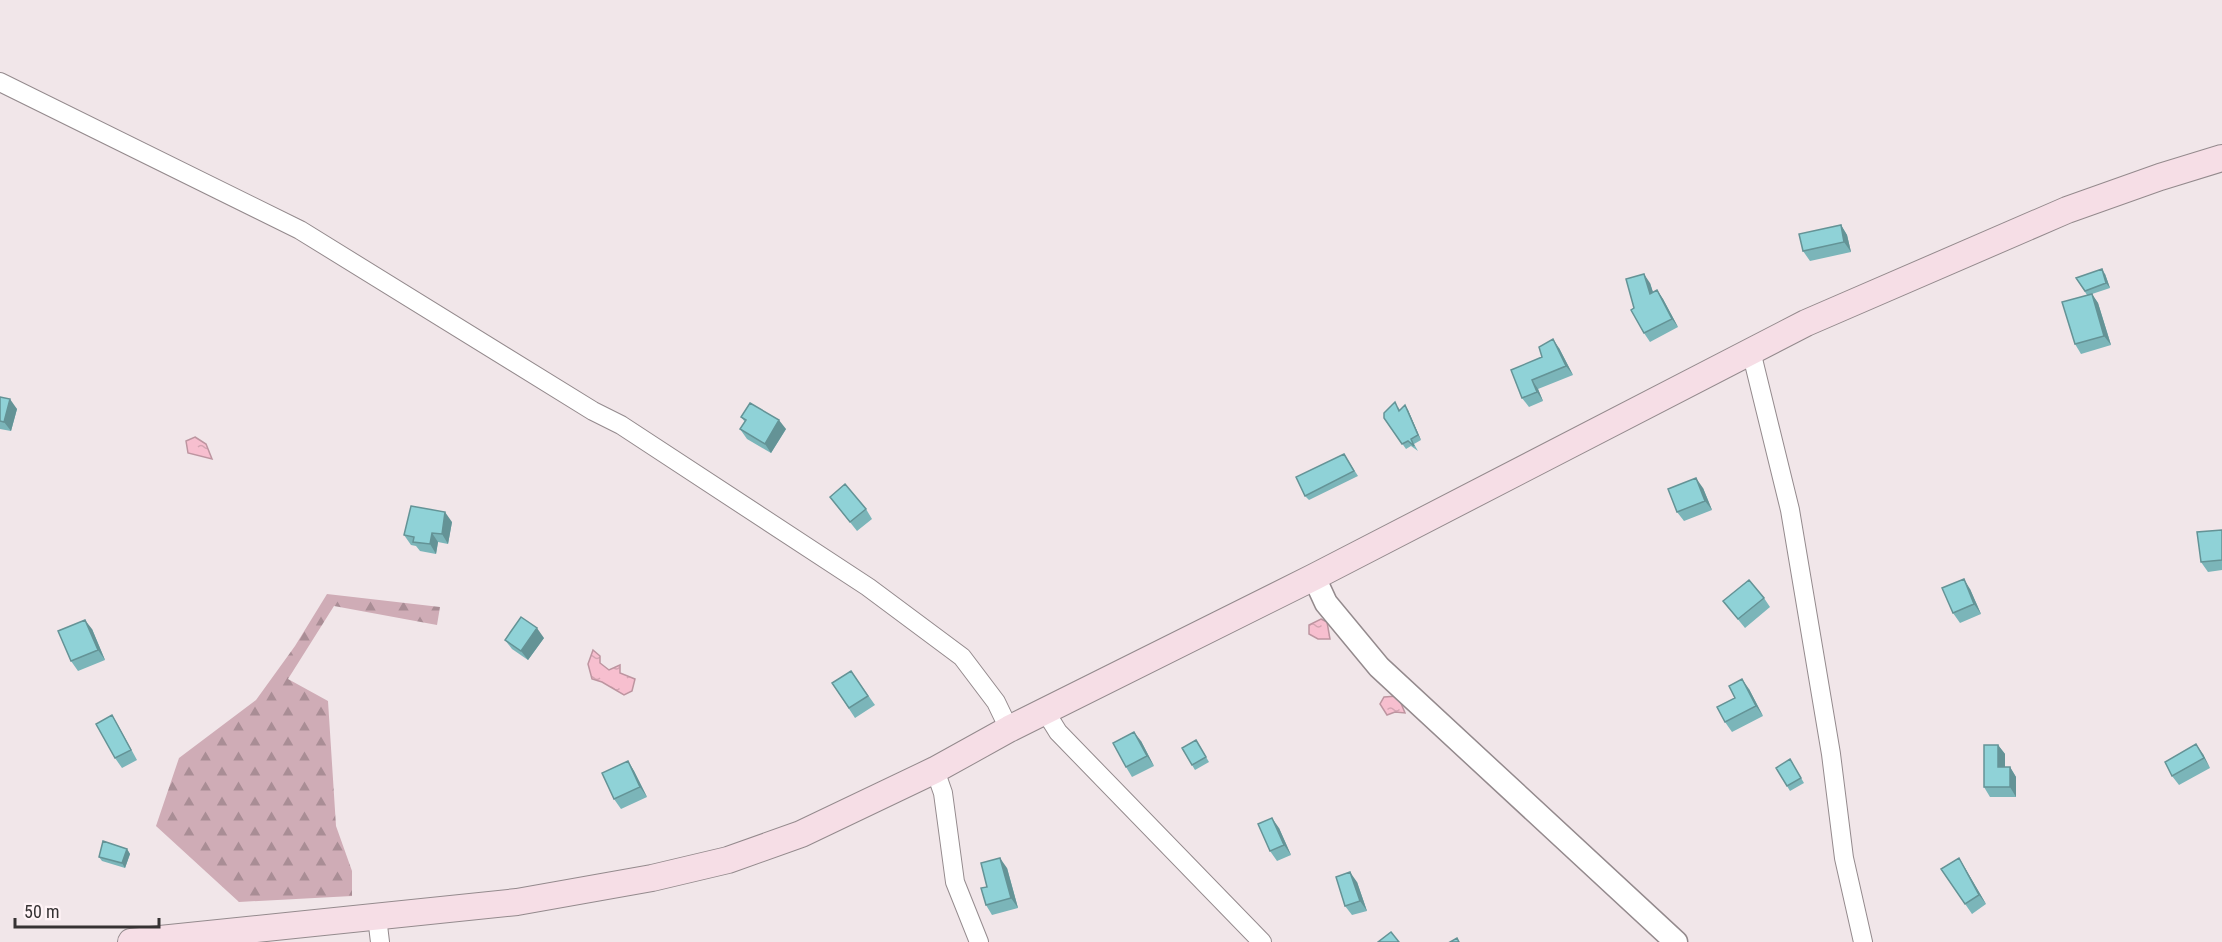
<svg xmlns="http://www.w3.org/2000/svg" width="2222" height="942" font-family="'Roboto Condensed',sans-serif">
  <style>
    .forest { fill: url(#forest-firs) }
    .water { fill: url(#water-ripples); stroke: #bd95a0; stroke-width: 1.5 }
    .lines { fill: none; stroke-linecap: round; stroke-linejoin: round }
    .minor-casing { stroke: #948a8d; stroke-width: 20 }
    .tertiary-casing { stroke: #948a8d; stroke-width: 25 }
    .secondary-casing { stroke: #948a8d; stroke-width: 28 }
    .minor { stroke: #fff; stroke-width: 18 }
    .tertiary { stroke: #fff; stroke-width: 22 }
    .secondary { stroke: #f6dee6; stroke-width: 26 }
    .wall { fill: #7bb5b9 }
    .shaded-wall { fill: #649396 }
    .building { fill: #8fd2d7; stroke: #649396; stroke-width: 1.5 }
  </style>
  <defs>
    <pattern id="forest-firs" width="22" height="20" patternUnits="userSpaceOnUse" patternTransform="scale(1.5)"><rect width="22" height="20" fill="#cfacb6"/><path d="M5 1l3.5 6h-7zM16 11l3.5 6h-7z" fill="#a98d95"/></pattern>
    <pattern id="water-ripples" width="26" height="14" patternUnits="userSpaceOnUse" patternTransform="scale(1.5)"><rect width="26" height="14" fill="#f7bfcf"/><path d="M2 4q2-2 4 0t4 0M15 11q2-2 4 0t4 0" fill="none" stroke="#d4a5b2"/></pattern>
  </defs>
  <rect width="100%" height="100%" fill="#f1e6e9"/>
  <!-- forest -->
  <path class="forest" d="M327,594l113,13 -3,18 -103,-19 -46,73 40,22 8,125 16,45v25l-113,6 -83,-76 23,-68 77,-58 39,-54z"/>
  <!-- water -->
  <path class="water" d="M195,437l11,7 6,15 -24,-6 -2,-12z
    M1321,619l6,3 3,17h-12l-9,-5v-9z
    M593,650l7,6v7l9,7 11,-5v8l15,6 -3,12 -8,4 -22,-13 -10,-3 -4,-15z
    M1398,696l7,17 -10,-1 -8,3 -7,-11 4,-7z"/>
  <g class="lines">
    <!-- minor casing -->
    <g class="minor-casing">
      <path id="minor" d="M0,82l300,148 293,181 28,14 247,162 94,70 34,45 13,27
        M1751,351l39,159 41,244 13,104 19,84
        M1045,711l13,21 204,210
        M935,770l8,23 12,89 24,60
        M377,917l3,25"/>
    </g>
    <!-- tertiary casing -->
    <g class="tertiary-casing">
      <path id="tertiary" d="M1314,577l12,26 53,64 297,275"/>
    </g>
    <!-- secondary casing -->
    <g class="secondary-casing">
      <path id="secondary" d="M131,942l386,-40 135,-24 76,-18 73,-26 134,-64 74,-41 305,-152 492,-254 261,-113 93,-33 62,-19"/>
    </g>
    <!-- minor -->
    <use href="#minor" class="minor"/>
    <!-- tertiary -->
    <use href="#tertiary" class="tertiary"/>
    <!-- secondary -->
    <use href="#secondary" class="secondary"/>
  </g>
  <!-- wall -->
  <path class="wall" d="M1841,225l6,10 4,17 -41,9 -7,-10z
    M2105,274l5,14 -18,6 6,9 13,42 -30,9 -6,-10 12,-49 -11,-17z
    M1650,283l3,9 4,-2 6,9 15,28 -28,15 -6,-9 -10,-25z
    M1559,348l14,27 -35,14 5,12 -14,6 -7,-9 20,-41z
    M0,397l17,12 -6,22 -11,-2z
    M1405,405l3,5 13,30 -7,4 4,7 -7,-5 -5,3 -22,-31 14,-11 2,3z
    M741,417l45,12 -15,24 -24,-14 -7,-10 5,-7z
    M1344,454l14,22 -49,24 -4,-4z
    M1703,488l9,22 -28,11 -7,-9z
    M830,497l36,12 6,10 -15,12z
    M452,522l-4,22 -10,-2 -2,12 -16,-3 -4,-5 -5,-1 -7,-10z
    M2222,530v40l-14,2 -7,-10z
    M1970,589l11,25 -21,9 -7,-10z
    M1764,598l6,9 -25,21 -22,-27z
    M92,629l13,31 -27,11 -7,-10z
    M544,638l-16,22 -16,-11 -7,-9z
    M851,671l24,34 -20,13 -23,-35z
    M1749,689l14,27 -31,16 -7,-10 10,-24z
    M112,715l6,10 19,35 -15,8 -7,-10z
    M1141,741l13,25 -22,11 -6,-10z
    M1199,745l10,17 -14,8 -3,-5z
    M1998,745l7,9v13h5l6,10v20h-26l-6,-10z
    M2203,754l7,14 -31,17 -7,-9z
    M1790,759l14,24 -14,8 -3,-5z
    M628,761l6,10 13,26 -26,12 -7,-10z
    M1279,828l12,27 -14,6 -7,-10z
    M127,849l3,5 -5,14 -23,-7 -3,-4z
    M1959,858l6,10 21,36 -14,10 -31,-45z
    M1007,868l11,40 -26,7 -6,-10 1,-18z
    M1357,882l10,29 -15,4 -7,-9z"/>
  <!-- shaded-wall -->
  <path class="shaded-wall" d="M1841,225l6,10 4,17 -7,-10z
    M2102,269l3,5 5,14 -4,-5z
    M1644,274l6,9 6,19 -6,-8z
    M1657,290l6,9 15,28 -6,-8z
    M2092,294l6,9 13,42 -7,-9z
    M1553,339l6,9 14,27 -7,-9z
    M1532,380l6,9 5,12 -6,-9z
    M10,399l7,10 -6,22 -7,-9z
    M1405,405l3,5 13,30 -3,-5z
    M779,420l7,9 -15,24 -6,-9z
    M1696,478l7,10 9,22 -7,-9z
    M445,512l7,10 -4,22 -6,-10z
    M432,533l6,9 -2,12 -6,-10z
    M1964,579l6,10 11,25 -7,-10z
    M85,620l7,9 13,31 -7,-10z
    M537,628l7,10 -16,22 -7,-9z
    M1742,679l7,10 14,27 -7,-10z
    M1134,732l7,9 13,25 -7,-10z
    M2196,744l7,10 7,14 -6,-10z
    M1998,745l7,9v23l-7,-10z
    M628,761l6,10 13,26 -7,-10z
    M2010,767l6,10v20l-6,-10z
    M1272,818l7,10 12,27 -7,-10z
    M127,849l3,5 -5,14 -3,-5z
    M1000,858l7,10 11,40 -7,-10z
    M1959,858l6,10 21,36 -7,-9z
    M1350,872l7,10 10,29 -7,-10z"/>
  <!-- building -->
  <path class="building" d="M1841,225l3,17 -41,9 -4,-17z
    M2102,269l4,14 -21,8 -9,-13z
    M1644,274l6,20 7,-4 15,29 -28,14 -13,-23 3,-2 -8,-29z
    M2092,294l12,42 -29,8 -13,-42z
    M1553,339l13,27 -34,14 5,12 -15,6 -11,-28 31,-13 -3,-10z
    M0,397l10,2 -6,23 -4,-1z
    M1395,402l4,9 6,-6 13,30 -7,4 3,7 -6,-5 -6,3 -18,-26v-5z
    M750,403l29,17 -14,24 -25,-15 6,-9 -5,-3z
    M1344,454l10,17 -49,25 -9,-19z
    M1696,478l9,23 -28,11 -9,-23z
    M845,484l21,25 -16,13 -20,-25z
    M411,506l34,6 -3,22 -10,-1 -2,11 -17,-2 1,-5 -10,-2z
    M2222,530v30l-21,2 -4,-30z
    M1964,579l10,25 -21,9 -11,-25z
    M1749,580l15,18 -26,21 -15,-18z
    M521,617l16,11 -16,23 -16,-11z
    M85,620l13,30 -27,11 -13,-30z
    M851,671l17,25 -19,12 -17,-25z
    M1742,679l14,27 -31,16 -8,-15 18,-9 -6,-12z
    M112,715l19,35 -16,8 -19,-34z
    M1134,732l13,24 -21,11 -13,-24z
    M1196,740l10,17 -14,8 -10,-17z
    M2196,744l8,14 -32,18 -7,-14z
    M1984,745h14v22h12v20h-26z
    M1790,759l11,19 -14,8 -11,-18z
    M628,761l12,26 -26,12 -12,-26z
    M1272,818l12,27 -14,6 -12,-27z
    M103,841l24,8 -5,14 -23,-6z
    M1000,858l11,40 -25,7 -5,-17 6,-1 -6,-24z
    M1959,858l20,37 -14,9 -24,-35z
    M1350,872l10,29 -15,5 -9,-29z
    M1391,932l8,10h-21z
    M1457,938l2,4h-9z"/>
  <!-- scale -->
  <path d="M15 918v9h144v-9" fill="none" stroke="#363233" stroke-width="3"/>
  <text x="24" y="918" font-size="18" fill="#363233" stroke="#fff3f6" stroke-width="4.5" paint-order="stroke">50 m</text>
</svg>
